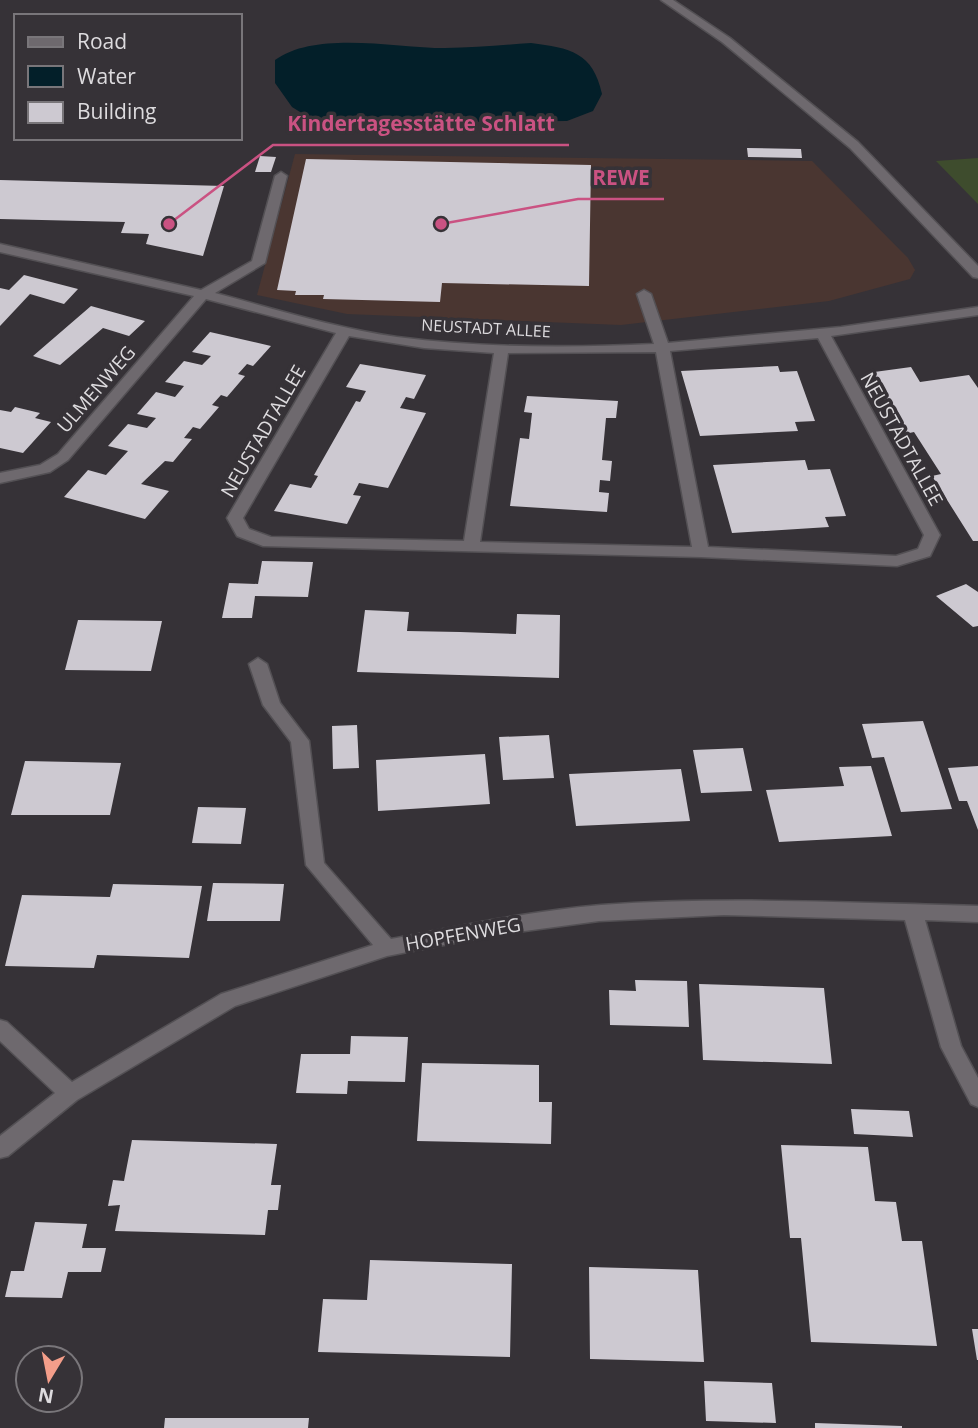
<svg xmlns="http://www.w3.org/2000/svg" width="978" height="1428" font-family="'Open Sans',sans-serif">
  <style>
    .commercial { fill: #4a3631 }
    .green { fill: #3e4c2d }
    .water { fill: #031f29 }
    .building { fill: #cdc9d1 }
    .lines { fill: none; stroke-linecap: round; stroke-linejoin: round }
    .minor-casing { stroke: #535054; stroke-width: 3 }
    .minor { fill: #6e696e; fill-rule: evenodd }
    .labels { text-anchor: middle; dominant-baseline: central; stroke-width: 7; stroke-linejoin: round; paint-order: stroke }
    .far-street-label { font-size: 16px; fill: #dddbde; stroke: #363237 }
    .street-label { font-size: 19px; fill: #dddbde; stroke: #363237 }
    .leader { fill: none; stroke: #ca5282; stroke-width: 2.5 }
    .callout-dot { fill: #ca5282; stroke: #363237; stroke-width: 2.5 }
    .callout-label { font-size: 21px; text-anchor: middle; font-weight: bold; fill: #ca5282; stroke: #363237; stroke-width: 7; stroke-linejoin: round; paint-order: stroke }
  </style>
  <rect width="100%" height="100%" fill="#363237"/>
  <!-- commercial -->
  <path class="commercial" d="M295,154l517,7 96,97 7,12 -5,9 -81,22 -208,24 -274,-11 -90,-19z"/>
  <!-- green -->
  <path class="green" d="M978,158v46l-42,-43z"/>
  <!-- water -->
  <path class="water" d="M531,43c39,5 62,9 71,51l-9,17 -26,10 -229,2 -25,-3 -21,-13 -17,-24v-23c41,-30 121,-12 170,-12 29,0 58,-3 86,-5z"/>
  <!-- building -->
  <path class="building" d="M747,148l54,1 1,9 -54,-1z
    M260,156l16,1 -5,15h-16z
    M306,159l285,6 -2,121 -147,-3 -2,19 -117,-3 1,-4h-29l1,-4 -19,-1z
    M0,180l224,6 -21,70 -57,-12 3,-10 -28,-1 4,-11 -125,-3z
    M24,275l54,14 -14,15 -34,-10 -30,32v-38l9,2z
    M91,306l54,15 -16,15 -26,-8 -43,37 -27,-9z
    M210,332l61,14 -18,20 -6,-2 -9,10 7,2 -18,21 -6,-2 -9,10 7,2 -19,22 -7,-2 -9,11 8,1 -19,23 -8,-1 -24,23 28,7 -24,28 -81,-22 24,-27 18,5 22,-24 -20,-5 20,-22 19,4 9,-10 -19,-4 19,-22 19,5 9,-11 -19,-4 19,-21 18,4 9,-9 -19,-4z
    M360,364l66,11 -12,24 -8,-2 -6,11 26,5 -38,75 -29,-5 -6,12 8,1 -14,28 -73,-13 16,-27 21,4 7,-12 -4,-1 42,-74 4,1 6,-11 -20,-4z
    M778,366l2,6 17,-1 18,50 -20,1 3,9 -98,5 -19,-65z
    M911,367l9,15 49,-7 9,13v153h-5l-41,-65 9,-2 -27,-42 -9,2 -38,-61z
    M527,396l91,5 -2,17h-10l-4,42 10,1 -2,20 -10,-1 -1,12 10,1 -2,19 -97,-6 10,-68 9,1 3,-26 -8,-1z
    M15,407l25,6 -5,5 16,4 -28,31 -23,-5v-38l11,2z
    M805,460l3,10 22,-1 16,47 -21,1 4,10 -97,6 -19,-68z
    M262,561l51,1 -5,35 -53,-1 -3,22h-30l7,-35 29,1z
    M966,584l12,8v34l-5,1 -37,-31z
    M365,610l44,2 -2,19 53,1 56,2 1,-20 43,1 -1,63 -202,-6z
    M78,620l84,1 -11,50 -86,-1z
    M923,721l29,88 -51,3 -17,-55 -12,1 -10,-34z
    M357,725l2,43 -26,1 -1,-43z
    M549,735l5,43 -51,2 -4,-43z
    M743,748l9,43 -51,2 -8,-43z
    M485,754l5,50 -112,7 -2,-51z
    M25,761l96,2 -11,52h-99z
    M871,766l21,70 -113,6 -13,-52 78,-4 -5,-19z
    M978,766v64l-11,-29h-8l-11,-33z
    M681,769l9,52 -114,5 -7,-52z
    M198,807l48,1 -5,36 -49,-1z
    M213,883l71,1 -4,37h-73z
    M113,884l89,2 -13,72 -92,-3 -3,13 -89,-2 17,-71 88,2z
    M635,980l52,1 2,46 -79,-2 -1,-35 27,1z
    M699,984l125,4 8,76 -129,-4z
    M351,1036l57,1 -3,45 -57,-1 -1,13 -51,-1 5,-39h49z
    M422,1063l117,2v37h13l-1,42 -134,-3z
    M851,1109l58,2 4,26 -59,-3z
    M132,1140l145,4 -6,41h10l-3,25h-10l-3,25 -150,-4 5,-26 -12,1 5,-26 11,1z
    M781,1145l87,2 7,54 21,1 6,39h20l15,105 -126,-4 -10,-104h-11z
    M35,1222l52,2 -5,24h24l-5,24h-33l-6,26 -57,-1 6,-26h13z
    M370,1260l142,4 -2,93 -192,-5 5,-53 44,1z
    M589,1267l109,3 6,92 -114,-3z
    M972,1329h6v31h-1z
    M704,1381l68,2 4,40 -70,-2z
    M165,1418h144l-1,10h-144z
    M815,1423l87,3v2h-87z"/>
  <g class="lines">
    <!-- minor casing -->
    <g class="minor-casing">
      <path id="minor" d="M661,0h12l57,38 128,104 120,124v12l-5,-1 -123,-129 -128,-106z
        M281,172l6,4 -22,87 -50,30c60,16 120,35 182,44 84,11 172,11 257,7l-17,-50 7,-4 7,4 17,49 173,-16 137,-20v8l-147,21 109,199 -10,21 -33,10 -196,-9 -438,-11 -26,-10 -10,-18 109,-185 -130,-34 -138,161 -18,12 -50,11v-10l40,-8 18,-11 136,-158 -194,-44v-8l201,46 51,-29 23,-85zM349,336l75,12 70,5 -30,188 -193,-4 -22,-8 -6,-11zM818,338l106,197 -6,14 -22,7 -188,-9 -38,-196zM656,352l36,195 -212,-5 28,-189z
        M258,658l9,6 13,39 29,38 15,122 67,76c69,-13 140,-28 210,-34 126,-9 251,-2 377,1v16l-53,-2 36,126 17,32v29l-7,-3 -30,-57 -36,-127 -181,-5 -125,6 -104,14 -108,21 -152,50 -158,94 -69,56 -8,2v-22l55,-43 -55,-52v-21l7,2 65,60 149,-88 152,-49 -67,-80 -15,-123 -28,-37 -14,-41z"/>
    </g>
    <!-- minor -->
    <use href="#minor" class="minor"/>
  </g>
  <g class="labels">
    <!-- far-street labels -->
    <g class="far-street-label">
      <text transform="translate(486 328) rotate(3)">NEUSTADT ALLEE</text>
    </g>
    <!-- street labels -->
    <g class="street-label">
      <text transform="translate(96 389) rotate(-49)">ULMENWEG</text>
      <text transform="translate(263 431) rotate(-60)">NEUSTADTALLEE</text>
      <text transform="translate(902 439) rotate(61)">NEUSTADTALLEE</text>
      <text transform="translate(463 934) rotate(-10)">HOPFENWEG</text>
    </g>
  </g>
  <!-- callouts -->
  <path class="leader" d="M169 224L273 145H569M441 224L578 199H664"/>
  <g class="callout-dot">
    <circle cx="169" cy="224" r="7"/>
    <circle cx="441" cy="224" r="7"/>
  </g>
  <g class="callout-label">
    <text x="421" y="131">Kindertagesstätte Schlatt</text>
    <text x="621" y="185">REWE</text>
  </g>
  <!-- legend -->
  <rect x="14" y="14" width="228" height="126" fill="#363237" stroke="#79767a" stroke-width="2"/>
  <rect x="28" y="37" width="35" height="10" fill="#6e696e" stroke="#79767a" stroke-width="2"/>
  <text x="77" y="49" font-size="21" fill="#dddbde">Road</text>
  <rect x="28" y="66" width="35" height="21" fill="#031f29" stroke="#79767a" stroke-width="2"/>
  <text x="77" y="84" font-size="21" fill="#dddbde">Water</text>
  <rect x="28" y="102" width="35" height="21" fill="#cdc9d1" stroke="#79767a" stroke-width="2"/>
  <text x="77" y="119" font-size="21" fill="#dddbde">Building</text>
  <!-- north arrow -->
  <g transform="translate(49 1379) rotate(190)"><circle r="33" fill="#363237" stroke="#79767a" stroke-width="2"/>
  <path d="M0-5L12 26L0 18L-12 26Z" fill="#f49e8a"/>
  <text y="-10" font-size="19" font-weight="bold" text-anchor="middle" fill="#dddbde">N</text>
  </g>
</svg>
